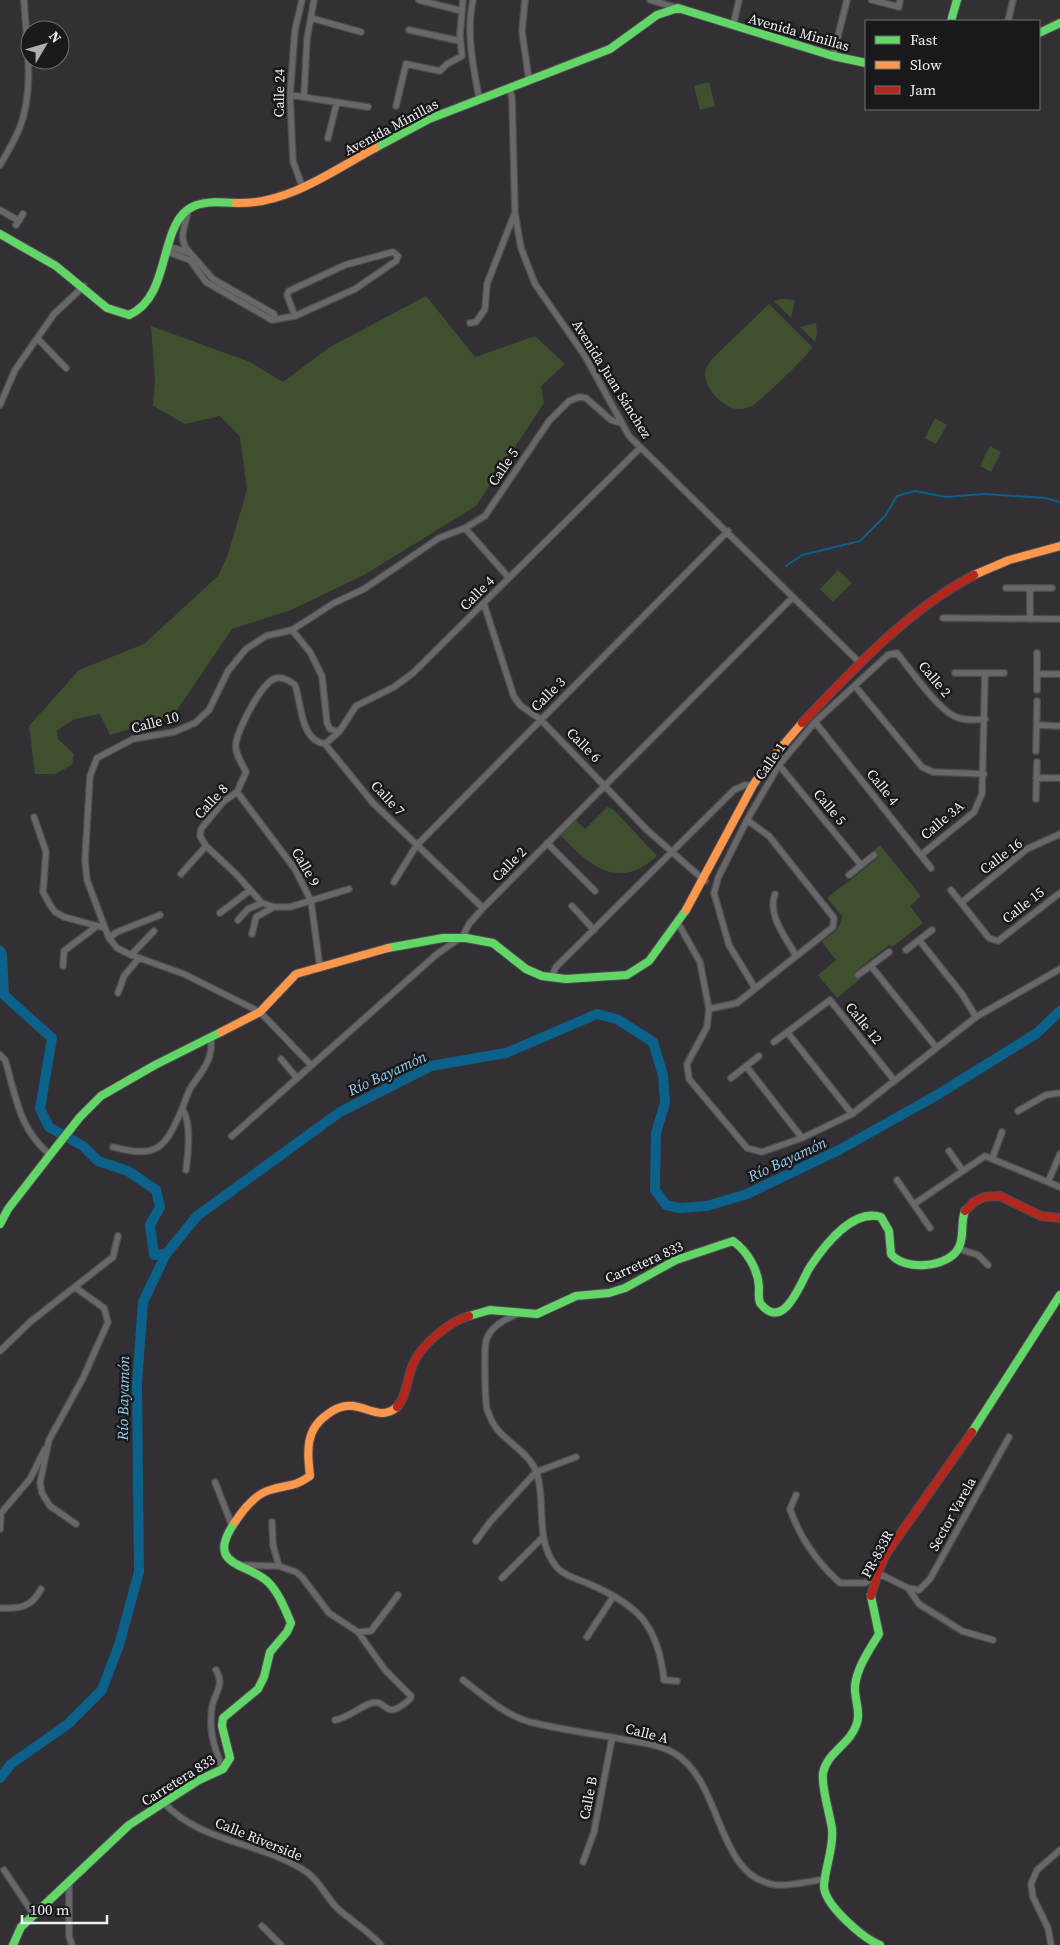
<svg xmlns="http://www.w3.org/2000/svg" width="1060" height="1945" font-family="'Source Serif 4',serif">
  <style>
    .green { fill: #3f502e }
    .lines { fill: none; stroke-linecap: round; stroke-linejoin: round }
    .stream { stroke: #0b6189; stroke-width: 2 }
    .river { stroke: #0b6189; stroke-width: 10 }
    .street-casing { stroke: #4e4c4f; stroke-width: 8 }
    .fast-casing { stroke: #4e4c4f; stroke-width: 10 }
    .slow-casing { stroke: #4e4c4f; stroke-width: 10 }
    .jam-casing { stroke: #4e4c4f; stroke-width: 10 }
    .street { stroke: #68676a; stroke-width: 5.5 }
    .fast { stroke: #63d668; stroke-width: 8 }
    .slow { stroke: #ff974d; stroke-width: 8 }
    .jam { stroke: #b3261e; stroke-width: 8 }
    .labels { text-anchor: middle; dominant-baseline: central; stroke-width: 5; stroke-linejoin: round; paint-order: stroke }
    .street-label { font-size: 14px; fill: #f0eff3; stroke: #19181b }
    .water-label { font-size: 15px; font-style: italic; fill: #92cdf2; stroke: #19181b }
  </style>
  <rect width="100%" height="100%" fill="#323034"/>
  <!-- green -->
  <path class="green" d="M709,82l6,24 -15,4 -6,-24z
    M426,296l49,61 60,-21 30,28 -24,22 3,17 -68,103 -112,69 -73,35 -59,19 -59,87 -63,19 -10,-21 -25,5 -18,11 1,9 16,15 -2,11 -17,9h-20l-6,-48 50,-56 65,-26 74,-68 10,-22 19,-64 -7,-53 -20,-21 -35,8 -32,-18 2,-25 -4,-55 99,36 33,20 47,-35z
    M782,299l13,1 -4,18 -17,-17z
    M769,304l43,43c-4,9 -49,51 -58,58 -3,1 -8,3 -11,4 -16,3 -37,-18 -38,-34 0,-7 4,-12 8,-17z
    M816,323l1,10 -2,9 -15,-15z
    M935,418l12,7 -11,19 -11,-6z
    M990,446l11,6 -10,20 -11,-6z
    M838,570l14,13 -19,19 -13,-13z
    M607,807l6,2 44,47c-39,36 -68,9 -97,-21l16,-15 9,9z
    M880,845l41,51 -11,10 13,17 -31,24 -3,-2 -34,27 5,7 -23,19 -19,-23 18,-15 -14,-18c10,-8 19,-13 20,-26l-15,-18 52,-41 -5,-7z"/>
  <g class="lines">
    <!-- stream -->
    <path class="stream" d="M786,566l16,-11 58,-14 25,-25 12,-20 18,-5 31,6 38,-3 61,4 15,4"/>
    <!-- river -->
    <path class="river" d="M0,951l2,3 2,41 48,43 -12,71 9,18 34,19 15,15 30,10 28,19 4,17 -10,18 4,30 12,-1
      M0,1778l11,-14 57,-40 34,-34 17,-45 20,-73 -2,-189 6,-81 23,-48 31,-38 143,-104 91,-46 75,-13 91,-39 20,5 36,23 10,33 2,28 -9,30 -1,57 11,15 14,3 27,-2 40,-12 92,-44 98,-55 100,-62 23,-22"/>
    <!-- street casing -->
    <g class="street-casing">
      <path id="street" d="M302,0l-7,30 -5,65 3,66 9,25
        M419,0l43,11
        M473,0c-7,33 0,66 6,98
        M525,0l-3,31 7,50
        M650,0l28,8
        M872,0l27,7 1,-7
        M311,18l50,14
        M1008,21l5,-21
        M733,26l6,-26
        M409,30l51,11
        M833,56l14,-56
        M509,87l3,11 3,115 6,35 14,36 50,72 44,80 232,228
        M290,95l78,12
        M304,96l3,-57 7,-39
        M396,106l10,-42 34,7 7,-7 15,-8 -2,-21 3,-35
        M328,138l9,-36
        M0,165c7,-12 15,-25 20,-38 15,-40 6,-86 4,-127
        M0,210l19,11
        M188,210c-2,17 -12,28 2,43
        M16,225l7,-11
        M167,246l23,7 23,26 61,35 2,5
        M165,251l25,9 16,22 66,38 23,-4 60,-27 41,-28 2,-5 -5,-4 -48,13 -56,26 -2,4 8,21
        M470,323l6,-1 9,-13 2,-25 27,-69
        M38,339l28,29
        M0,405l15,-35 39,-56 30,-28
        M465,528l44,50
        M1006,588h46
        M484,604l30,93 7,9 19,13 107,111 58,51
        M943,618l117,1
        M1030,619v-31
        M292,630l18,22 12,24 5,47 3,6 9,3
        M955,673h49
        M1037,674h23
        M855,686l67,81 11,5 51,2
        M1037,690v-37
        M815,722l116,146
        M1037,725l23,1
        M325,744l14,-12 17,-26 38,-19 19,-14 227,-225
        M1036,751l1,-50
        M779,765l82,100
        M1036,778h24
        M237,792l58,77 16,32 9,67
        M1036,799l1,-37
        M34,817l12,35 -3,40 7,13 5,7 9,5 41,11 4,10 8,10 14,7 53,19 76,38 51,53
        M547,843l48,48
        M921,855l53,-43 8,-18 3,-121
        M181,874l25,-28
        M849,875l25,-20
        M394,882l22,-36 312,-315
        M349,889l-59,18h-16l-12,-4 -27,-30 -29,-27 -6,-10 1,-7 22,-27 14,-10 9,-20c-4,-8 -12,-20 -10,-29 3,-15 26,-63 41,-65 7,-1 13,3 18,7 7,20 5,55 30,59l48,59 110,105
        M951,890l38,48 9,3 62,-48
        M775,894c-8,22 11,43 21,62
        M961,903l66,-54 33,-15
        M572,906l22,24
        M220,913l29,-22
        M238,920l10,-11 14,-6
        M678,923l22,39 9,47 -2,18 -20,37 2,15 58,69 15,4 40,-14 50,-24 124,-97 84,-48
        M105,928l-18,-48 -2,-20 5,-84 7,-18 36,-19 41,-7 21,-9 14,-13 19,-39 18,-22 20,-13 26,-6 42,-27 30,-14 75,-51 26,-10 20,-12 64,-95 20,-20 10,-4 7,1 25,22 10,3
        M252,934l4,-17 18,-10
        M109,938l8,-6 43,-17
        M919,940l43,54 14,23
        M906,950l26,-20
        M131,955l23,-24
        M63,966l1,-15 33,-25
        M871,966l65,81
        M858,975l31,-23
        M551,978l5,-11 178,-177 11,-5 8,1
        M755,988l-26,-43 -15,-52 4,-15 29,-58 32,-55 36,-43 73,-67 9,-2c13,16 40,55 57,63 9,5 21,4 31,3
        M118,993l6,-17 15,-18
        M709,1009l28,-6 96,-76 1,-9 -65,-82 -22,-16
        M787,1032l65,82
        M774,1042l56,-42 64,80
        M0,1055l5,5c12,39 13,67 45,95
        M281,1059l16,19
        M746,1066l56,72
        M731,1078l28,-22
        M1018,1111l28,-16 14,-2
        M232,1136l205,-182 26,-18 6,-12 14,-16 310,-311
        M113,1147c45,12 52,1 69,-38
        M949,1151l14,20
        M992,1159l10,-27
        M186,1170c2,-15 6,-49 -4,-61 3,-7 5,-15 9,-22 12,-17 22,-27 20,-49
        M897,1180l33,48
        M1048,1182l12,-28
        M914,1204l71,-48 75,31
        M959,1249l19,6 10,10
        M76,1288l28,20 4,14 -25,56 -34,62 -9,43 2,10 8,13 26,18
        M519,1313c-13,6 -29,13 -33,28 -2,6 -1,62 1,68 2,6 6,15 10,20 12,15 34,25 40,45 9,29 -2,65 18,91 7,10 22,14 32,18 51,22 71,41 77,97l13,1
        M0,1351l30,-29 83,-65 5,-21
        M215,1482l16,41
        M796,1495l-6,14c10,29 28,54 50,74h24l18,-8 26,13 11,16 43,27 31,9
        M272,1522l1,23 6,21
        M0,1529l1,-16 29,-34 15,-30
        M476,1541l14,-19 46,-50 40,-15
        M238,1565l41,1 17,6 6,5 27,36 29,19 27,38 26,26 -1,3c-27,24 -21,0 -38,4 -12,3 -22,14 -37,17
        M502,1578l41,-41
        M908,1588l11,2 11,-11 79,-142
        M0,1608c20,1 32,-1 41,-19
        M358,1632l13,-1 27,-36
        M587,1637l26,-40
        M216,1670c8,14 1,20 -3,33 -2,6 -2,14 -2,20 0,16 6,32 12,46
        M463,1680c21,16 42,35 67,42 28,7 57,11 86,16 19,4 41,5 58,15 50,29 41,125 103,132 15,1 34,-4 49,-6
        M165,1804c38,40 99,38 143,69 12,9 19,25 29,35 14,13 32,23 44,37
        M583,1862l11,-30 18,-94
        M4,1870l30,45
        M69,1882v54l3,9
        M262,1926l19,19
        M1051,1945l-3,-17 -15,-31 -2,-13 6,-14 23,-20"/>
    </g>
    <!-- fast casing -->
    <g class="fast-casing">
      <path id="fast" d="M951,21l6,-21
        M1039,33l21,-10
        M375,148l54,-29 181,-70 47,-34 21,-7 155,48 33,7
        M0,234l56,32 51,42 22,7c44,-19 28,-93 65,-109 13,-5 28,-4 42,-3
        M388,948l55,-10h23l27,5 33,26 16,7 24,3 61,-4 22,-14 37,-51
        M0,1224l8,-15 42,-54 30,-38 21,-21 54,-31 66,-33
        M469,1316l21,-6 47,4 39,-18 33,-3 16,-5 51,-28 57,-19c14,10 25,28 26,46 0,6 -1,10 1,16 24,31 41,-22 50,-36 14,-21 43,-59 71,-50l8,14 2,23c13,17 56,14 67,-5 7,-11 2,-26 7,-38
        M972,1432l88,-137
        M871,1596l8,38c-9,15 -22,33 -24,52 -1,12 6,26 2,37 -6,21 -30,29 -34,50 -2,14 7,41 9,56 2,19 -7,38 -8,57 0,19 40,53 56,59
        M13,1945l8,-18 108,-102 70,-45 24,-11 7,-11 -8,-32 1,-8 35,-29 6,-12 6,-25 17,-20 4,-9c-6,-14 -12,-30 -23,-41 -21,-20 -64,-15 -33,-60"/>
    </g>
    <!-- slow casing -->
    <g class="slow-casing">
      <path id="slow" d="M236,203c51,2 96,-32 139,-55
        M974,575l35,-15 51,-14
        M686,910l67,-125 19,-27 30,-35
        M221,1032l39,-20 36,-38 92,-26
        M235,1522c8,-12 20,-28 35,-32 18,-6 23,-2 40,-14 -3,-24 -5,-47 18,-62 8,-6 15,-9 25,-8 16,2 29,14 44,1"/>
    </g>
    <!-- jam casing -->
    <g class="jam-casing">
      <path id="jam" d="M802,723c51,-54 106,-113 172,-148
        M965,1211l9,-9 10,-5 16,-1 41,20 19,2
        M397,1407c11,-12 10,-33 18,-47 9,-17 35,-39 54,-44
        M871,1596l7,-24 8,-18 86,-122"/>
    </g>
    <!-- street -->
    <use href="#street" class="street"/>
    <!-- fast -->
    <use href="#fast" class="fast"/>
    <!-- slow -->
    <use href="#slow" class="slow"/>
    <!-- jam -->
    <use href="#jam" class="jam"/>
  </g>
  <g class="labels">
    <!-- street labels -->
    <g class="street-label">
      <text transform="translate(799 32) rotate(16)">Avenida Minillas</text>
      <text transform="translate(279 93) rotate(-89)">Calle 24</text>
      <text transform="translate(391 127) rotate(-28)">Avenida Minillas</text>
      <text transform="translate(612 379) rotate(58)">Avenida Juan Sánchez</text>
      <text transform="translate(503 467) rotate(-56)">Calle 5</text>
      <text transform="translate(477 593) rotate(-45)">Calle 4</text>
      <text transform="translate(935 679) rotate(50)">Calle 2</text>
      <text transform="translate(548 694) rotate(-45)">Calle 3</text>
      <text transform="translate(155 722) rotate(-15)">Calle 10</text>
      <text transform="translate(584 745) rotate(45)">Calle 6</text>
      <text transform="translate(770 761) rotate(-55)">Calle 1</text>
      <text transform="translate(883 787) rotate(51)">Calle 4</text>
      <text transform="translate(388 798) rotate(47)">Calle 7</text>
      <text transform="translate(211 801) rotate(-47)">Calle 8</text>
      <text transform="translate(830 807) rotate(50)">Calle 5</text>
      <text transform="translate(942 820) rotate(-40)">Calle 3A</text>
      <text transform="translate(1001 856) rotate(-37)">Calle 16</text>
      <text transform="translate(509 864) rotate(-45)">Calle 2</text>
      <text transform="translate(306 867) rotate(60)">Calle 9</text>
      <text transform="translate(1023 905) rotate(-38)">Calle 15</text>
      <text transform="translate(864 1023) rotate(51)">Calle 12</text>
      <text transform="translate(644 1262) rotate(-24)">Carretera 833</text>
      <text transform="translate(952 1514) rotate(-61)">Sector Varela</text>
      <text transform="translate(877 1554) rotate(-62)">PR-833R</text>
      <text transform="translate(647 1733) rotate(14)">Calle A</text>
      <text transform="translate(178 1780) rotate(-32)">Carretera 833</text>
      <text transform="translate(588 1798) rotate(-79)">Calle B</text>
      <text transform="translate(259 1839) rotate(22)">Calle Riverside</text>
    </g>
    <!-- water labels -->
    <g class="water-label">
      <text transform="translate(387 1073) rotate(-25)">Río Bayamón</text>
      <text transform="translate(787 1159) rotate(-25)">Río Bayamón</text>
      <text transform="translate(123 1398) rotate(-89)">Río Bayamón</text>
    </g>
  </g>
  <!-- legend -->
  <rect x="865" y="20" width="175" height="90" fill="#19181b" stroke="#6f6e71"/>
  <rect x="875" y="36" width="25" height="8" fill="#63d668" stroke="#6f6e71"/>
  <text x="910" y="45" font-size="15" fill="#f0eff3">Fast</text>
  <rect x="875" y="61" width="25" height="8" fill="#ff974d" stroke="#6f6e71"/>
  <text x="910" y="70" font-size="15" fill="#f0eff3">Slow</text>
  <rect x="875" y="86" width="25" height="8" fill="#b3261e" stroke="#6f6e71"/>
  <text x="910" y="95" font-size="15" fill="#f0eff3">Jam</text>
  <!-- north arrow -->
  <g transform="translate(45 45) rotate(52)"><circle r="24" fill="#19181b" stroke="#6f6e71"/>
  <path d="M0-4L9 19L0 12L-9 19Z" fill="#aeacb0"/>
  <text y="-8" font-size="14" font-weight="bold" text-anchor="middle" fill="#f0eff3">N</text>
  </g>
  <!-- scale -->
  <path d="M22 1915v8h85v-8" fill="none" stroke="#f0eff3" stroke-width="2.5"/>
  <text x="30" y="1915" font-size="15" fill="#f0eff3" stroke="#19181b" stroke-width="4" paint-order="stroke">100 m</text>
</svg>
